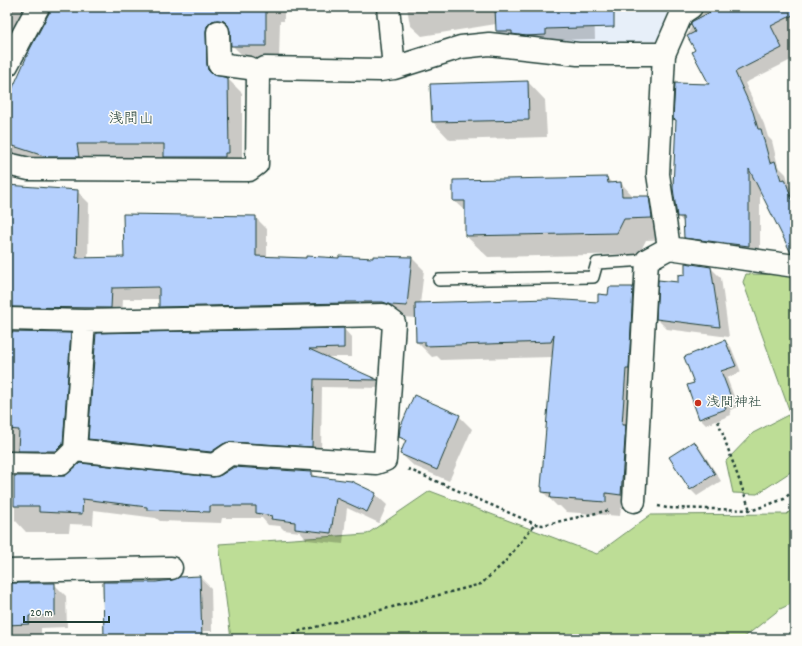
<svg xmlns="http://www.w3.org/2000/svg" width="802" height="646" font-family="Dekko,'Klee One',sans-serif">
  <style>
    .built { fill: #e7eff9 }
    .green { fill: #bddd96; stroke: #6e8d65 }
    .shadow { fill: #0003 }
    .building { fill: #b5d0fd; stroke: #1f3d34 }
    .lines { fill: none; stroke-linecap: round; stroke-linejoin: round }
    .lane-casing { stroke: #1f3d34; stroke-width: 14 }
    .street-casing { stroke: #1f3d34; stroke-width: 25 }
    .path { stroke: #1f3d34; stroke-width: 2.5; stroke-dasharray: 3 3; stroke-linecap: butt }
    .lane { stroke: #fdfcf7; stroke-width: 11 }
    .street { stroke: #fdfcf7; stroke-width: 22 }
    .poi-dot { fill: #c8321e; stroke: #fdfcf7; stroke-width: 1.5 }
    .labels { text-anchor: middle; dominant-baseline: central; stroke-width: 3; stroke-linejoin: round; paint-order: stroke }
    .poi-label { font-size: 14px; fill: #1f3d34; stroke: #fdfcf7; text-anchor: start }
    .neighbourhood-label { font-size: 15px; fill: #1f3d34; stroke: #fdfcf7 }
  </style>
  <rect width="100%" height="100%" fill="#fdfcf7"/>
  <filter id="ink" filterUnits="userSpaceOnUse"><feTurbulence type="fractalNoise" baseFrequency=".025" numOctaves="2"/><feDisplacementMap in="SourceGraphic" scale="8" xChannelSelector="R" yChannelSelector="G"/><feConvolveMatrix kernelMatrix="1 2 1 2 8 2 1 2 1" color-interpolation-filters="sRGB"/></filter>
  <g filter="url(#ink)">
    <!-- built -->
    <path class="built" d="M493,7h174l1,22 -13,12 -80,3 -78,-8z"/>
    <!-- green -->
    <path class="green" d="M746,274l49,1v151l-52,-144z
      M788,415l7,18v36l-38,25 -24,-1 -7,-32 27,-28z
      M430,491l167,63 53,-39 137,-1 8,-8v96l-15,7 -38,30h-511l-12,-95 148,-10z"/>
    <!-- shadow -->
    <path class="shadow" d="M7,7h14l1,18 -15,5z
      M72,7h212v14h-4l-1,39 -33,-1 -14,-14v-12l-6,2 -7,12 1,30 8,2 14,14v73l-63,5 -13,-13h-75l1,12 -80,-14 -5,-5v-48z
      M407,7h187l1,32 -38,1v6l-49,-4 -11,-11 -1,-7 -74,12 -12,-11z
      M664,7h34l-27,6z
      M704,7h91v49l-3,2 1,1 -48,24 19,41 4,13 4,4 6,25 8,8 4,12 5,5v63l-5,-5 -30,-60v68l-64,-8 -11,-12 -1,-14 -6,-7 -1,-94 -3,-3 37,-34 -15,-35 -8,-16 5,-12 10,-9z
      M528,82l17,18 2,37 -97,3 -17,-18z
      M607,178l6,6 8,-1 13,14h14l22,22 3,20 -27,1 -7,14 -151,3 -22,-21v-24l-12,-11z
      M7,186l70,5 12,12 -1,56 37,-1 130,-41 12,12v28l107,2 38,-1 12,12 -4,34 179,-1 10,-7 24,-8 14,15 -12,206 -14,-1 -1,8 -54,-4 -6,-6h-3l-14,-14v-4l-1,-1 11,-130 -112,3 -4,-4 -5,1 -15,-15 -1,-24 -13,-1 -7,-3 -224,5 -12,-12v-8h-37l-1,21 -115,6z
      M711,268l10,10 8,59 -62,-8 -10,-10 23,-36z
      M344,329l8,9v19h-28l53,24 7,7 -62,-1 -1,68 -101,5 -122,-13 -9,-9z
      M7,333l63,1 13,13 -8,110 -68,-3z
      M725,341l6,6 10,25 -14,6 11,29 -8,3 1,5 -25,10 -6,-6z
      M459,416l13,13 -23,52 -35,-15 -13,-12 5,-11 -6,-6z
      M694,442l6,6 21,33 -24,15 -6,-6 -21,-33z
      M311,472l5,6 59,16 12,11 -8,18 -32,-15 -4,36 -36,-4 -7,-8 -16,-2 -4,-4 -12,-1 -6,-7h-40l-1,5 -61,-2 -4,-3 -62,-8 -1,15 -23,-1 -1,8h-43l-11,-12v-43l198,1z
      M200,577l11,11 1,43 -56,2v6h-54h3l51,-56z
      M54,584l12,12 1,31 -26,1v8l-14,1v2h-20v-47z"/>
    <!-- building -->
    <path class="building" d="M50,7h216v39h-35l-1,-15 -2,-6 -4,-4 -7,-1 -5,1 -5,5 -1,6 1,32 1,6 4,4 16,4 1,75h-4v4h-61v-13h-87l2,13h-32l-40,-13v-43l23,-52 19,-36z
      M495,7h119v20l-68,2v6l-20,1 -14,-2v-3h-16z
      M720,7h75v7l-24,12 11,22 -47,24 18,40 5,17h3l9,34 5,-2 6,19 4,-1 10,30v44h-4l-42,-84v77l-65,-8 -1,-21h-6l-4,-29 3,-68 -3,-1 2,-36 34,1 -17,-32 3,-2 -8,-14 8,-4 -4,-7v-3z
      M528,81l1,39 -97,2 -2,-38z
      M607,177l1,6 13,-1 1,14h27l3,22 -28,1 -7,14 -152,3v-35h-12v-21z
      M7,185l71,5 -2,68 48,-1 -1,-43 133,2v40l50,2v-2l33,2v-2l34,2v-2l39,1 -5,49 -16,-1 -8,-3h-38v1l-186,4v-20l-47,1 -1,20 -104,-1z
      M685,263l26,4 9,60 -64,-8 2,-39 20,2v-7l7,-1z
      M609,287h24l-4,82h-3l-4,56h4l-5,70 -15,-2v9l-56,-4 1,-5 -9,-1v-5h-1l13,-153 -3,8 -126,4v-4h-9l-1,-39 133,-4 50,3v-8l10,1z
      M344,328v20l-35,1 69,31 -64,-1 -2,68 -81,-5 -8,2 -12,8 -123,-13 8,-106z
      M7,332l64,1 -8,111 -7,7h-38l1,-21 -12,-1z
      M725,340l11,26 -15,5 11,29 -8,4 2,5 -27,10 -12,-34 7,-2 -10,-26z
      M414,395l46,20 -23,55 -37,-16 6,-14 -7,-3 1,-9z
      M694,441l21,33 -25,16 -21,-33z
      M80,463l133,14 8,-2 13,-8 77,5v4l40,5 25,12 -9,19 -31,-14 -5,35 -36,-4v-7l-24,-3 1,-3 -16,-3v-7h-46v6l-63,-2v-3l-64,-8 -1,15 -43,-2v-6h-25v-30h51z
      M200,576l2,63h-98l-1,-57h53l16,-2 7,-3z
      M7,583h48v32l-26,1v8l-22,1z"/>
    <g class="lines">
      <!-- lane casing -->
      <g class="lane-casing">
        <path id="lane" d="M439,280l154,-3 4,-14 50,-3"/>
      </g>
      <!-- street casing -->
      <g class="street-casing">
        <path id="street" d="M388,7l6,61
          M218,32l1,32 30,4 9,5
          M7,65l31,-58
          M7,164l22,5 220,1 8,-6 1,-91 7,-5 115,2 14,-2 67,-21 28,-3 89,10h86
          M669,248l-11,-74 6,-120 18,-41 9,-6
          M7,319l77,2 299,-6 11,8 -9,137 -9,3 -146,-9 -16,11 -139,-15 -14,14 -54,-1
          M75,450l9,-129
          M634,501l13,-241 22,-12 126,18
          M7,571l164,-3"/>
      </g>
      <!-- path -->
      <path class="path" d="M718,421l32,89
        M408,469l127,55 8,1 67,-15
        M658,506l9,2 86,2 31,-11 11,-10
        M289,639l11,-8 181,-47 24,-22 30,-38"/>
      <!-- lane -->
      <use href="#lane" class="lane"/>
      <!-- street -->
      <use href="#street" class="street"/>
    </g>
  </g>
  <!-- markers -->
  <circle class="poi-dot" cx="698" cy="403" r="4"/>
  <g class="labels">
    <!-- poi labels -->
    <g class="poi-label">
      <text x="706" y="403">浅間神社</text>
    </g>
    <!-- neighbourhood labels -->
    <g class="neighbourhood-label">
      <text x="131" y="120">浅間山</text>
    </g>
  </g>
  <!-- margin -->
  <rect width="802" height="646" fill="none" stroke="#fdfcf7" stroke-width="24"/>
  <rect x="12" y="12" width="778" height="622" fill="none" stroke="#1f3d34" stroke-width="1.5" filter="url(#ink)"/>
  <!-- scale -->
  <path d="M24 616v6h85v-6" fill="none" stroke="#1f3d34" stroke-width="2"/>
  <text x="30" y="616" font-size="12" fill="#1f3d34" stroke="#fdfcf7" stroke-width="3" paint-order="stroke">20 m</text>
</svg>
